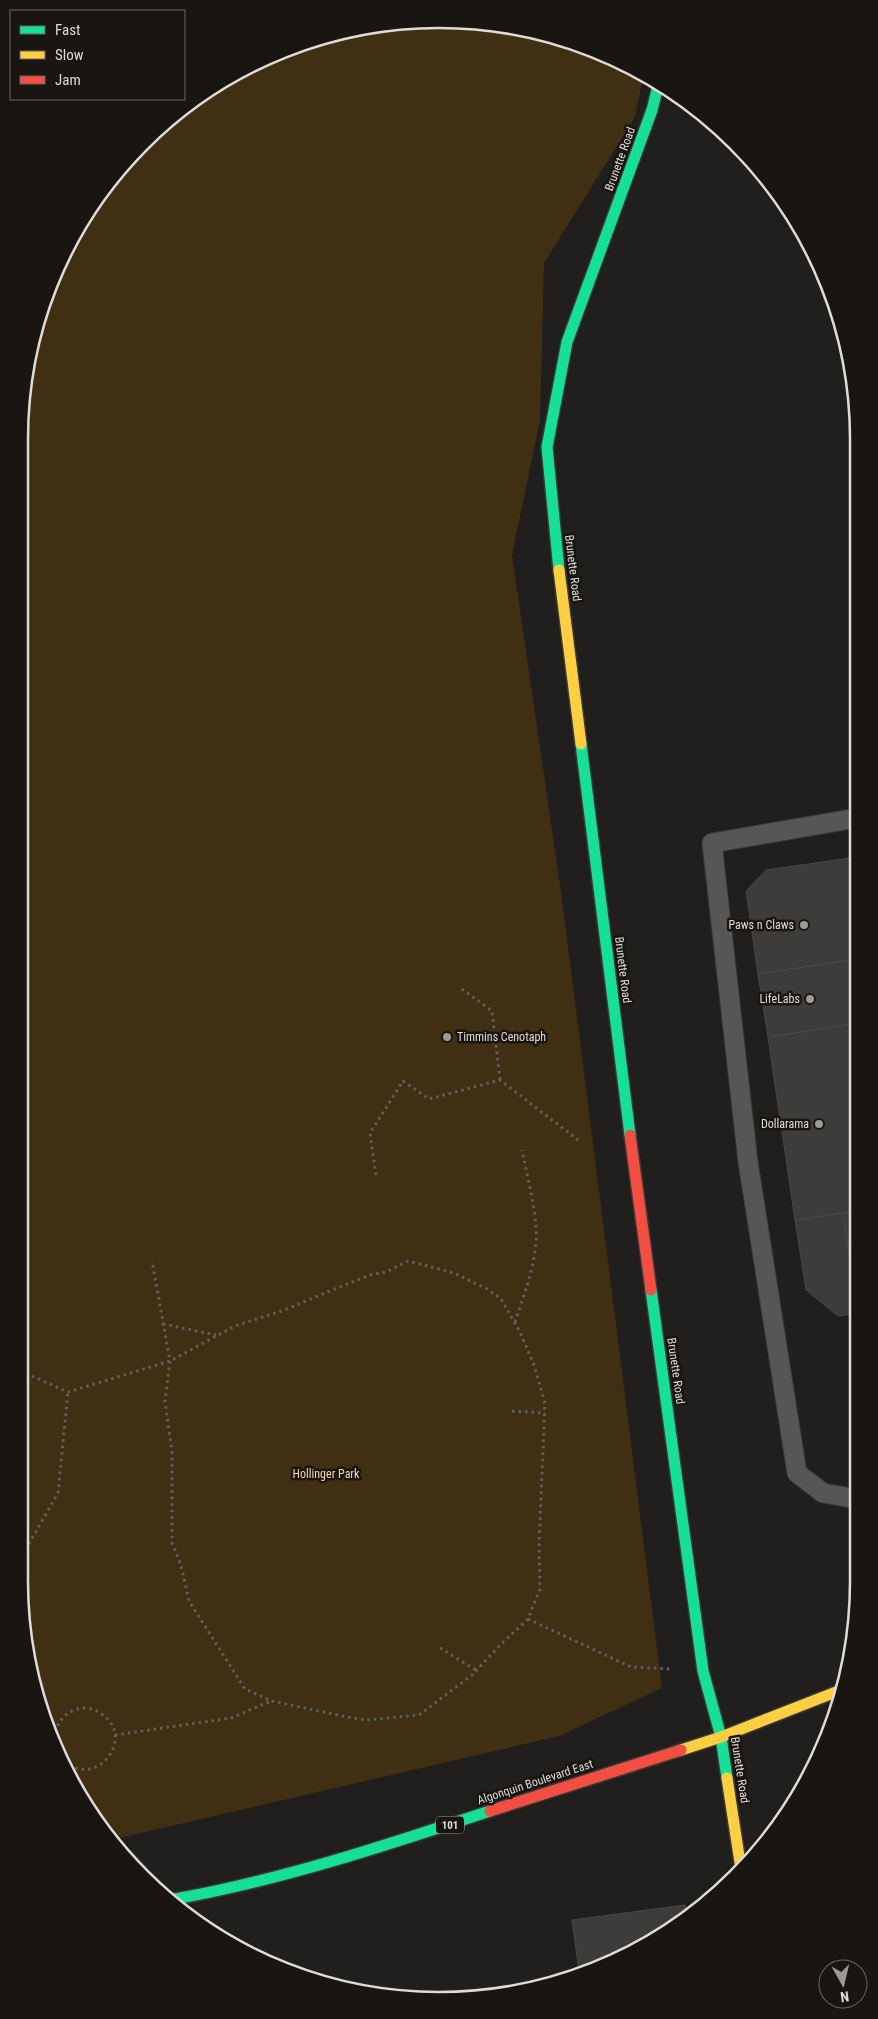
<svg xmlns="http://www.w3.org/2000/svg" width="878" height="2019" font-family="'Roboto Condensed',sans-serif">
  <style>
    .green { fill: #402f13 }
    .building { fill: #3e3c3b; stroke: #494746 }
    .lines { fill: none; stroke-linecap: round; stroke-linejoin: round }
    .lane-casing { stroke: #3b3938; stroke-width: 21 }
    .fast-casing { stroke: #3b3938; stroke-width: 14 }
    .slow-casing { stroke: #3b3938; stroke-width: 14 }
    .jam-casing { stroke: #3b3938; stroke-width: 14 }
    .path { stroke: #605f5e; stroke-width: 3; stroke-dasharray: 2.5 4; stroke-linecap: butt }
    .lane { stroke: #575654; stroke-width: 19 }
    .fast { stroke: #16e098; stroke-width: 11 }
    .slow { stroke: #ffcf43; stroke-width: 11 }
    .jam { stroke: #f24e42; stroke-width: 11 }
    .poi-dot { fill: #9c9a97; stroke: #191612; stroke-width: 2 }
    .labels { text-anchor: middle; dominant-baseline: central; stroke-width: 5; stroke-linejoin: round; paint-order: stroke }
    .shield { fill: #191612; stroke: #a3a19d; stroke-width: 1 }
    .shield-label { font-size: 11px; font-weight: bold; fill: #dedcd9 }
    .street-label { font-size: 12px; fill: #dedcd9; stroke: #191612 }
    .poi-label { font-size: 12px; fill: #dedcd9; stroke: #191612; text-anchor: end }
    .park-label { font-size: 12px; fill: #fad9a9; stroke: #191612 }
    .rim { fill: none; stroke: #dedcd9; stroke-width: 2.5 }
  </style>
  <rect width="100%" height="100%" fill="#211f1d"/>
  <!-- green -->
  <path class="green" d="M412,20l82,2 80,19 69,37 -8,39 -91,146 -4,157 -28,135 50,344 100,789 -103,48 -448,104 -36,-50 -34,-75 -22,-135v-1141l22,-135 34,-75 48,-67 60,-57 70,-43 78,-29z"/>
  <!-- building -->
  <path class="building" d="M857,857v102l-99,15 -12,-83 20,-21z
    M857,959l1,64 -90,14 -10,-63z
    M858,1023v188l-63,9 -27,-183z
    M858,1211v102l-15,-100z
    M843,1213l15,100 -20,3 -32,-26 -11,-70z
    M685,1905l1,9 -37,30 -70,27 -7,-51z"/>
  <g class="lines">
    <!-- lane casing -->
    <g class="lane-casing">
      <path id="lane" d="M857,818l-145,25 36,319 49,311 26,20 29,5 7,-1"/>
    </g>
    <!-- fast casing -->
    <g class="fast-casing">
      <path id="fast" d="M559,570l-12,-123 20,-105 85,-232 6,-24
        M581,744l49,391
        M651,1290l52,381 18,66 6,41
        M175,1899c107,-19 212,-54 315,-88"/>
    </g>
    <!-- slow casing -->
    <g class="slow-casing">
      <path id="slow" d="M559,570l22,174
        M681,1750l40,-13 120,-47
        M727,1778l14,91"/>
    </g>
    <!-- jam casing -->
    <g class="jam-casing">
      <path id="jam" d="M630,1135l21,155
        M490,1811l191,-61"/>
    </g>
    <!-- path -->
    <path class="path" d="M462,989l30,22 8,69
      M376,1175l-6,-42 33,-52 26,18 71,-19 78,60
      M515,1322c10,-30 23,-63 21,-95 -2,-26 -9,-52 -14,-77
      M163,1324l53,11
      M19,1376h13l36,16 102,-31 65,-35 47,-15 55,-23 33,-13 16,-3 22,-11 46,12 33,16 14,10 19,33 14,33 11,38 -6,141 1,45 -12,30 -27,25 -29,31 -53,40 -53,5 -19,-3 -75,-16 -27,-12 -56,-88 -8,-36 -9,-22v-91l-7,-51 5,-40 -18,-100
      M512,1411l33,2
      M19,1561l39,-68 10,-101
      M528,1619l103,48 41,2
      M440,1648l36,22
      M115,1735l116,-17 40,-17
      M54,1745c-1,-20 11,-36 31,-37 7,0 13,3 18,7 34,24 -10,79 -43,42"/>
    <!-- lane -->
    <use href="#lane" class="lane"/>
    <!-- fast -->
    <use href="#fast" class="fast"/>
    <!-- slow -->
    <use href="#slow" class="slow"/>
    <!-- jam -->
    <use href="#jam" class="jam"/>
  </g>
  <!-- markers -->
  <g class="poi-dot">
    <circle cx="804" cy="925" r="5"/>
    <circle cx="810" cy="999" r="5"/>
    <circle cx="447" cy="1037" r="5"/>
    <circle cx="819" cy="1124" r="5"/>
  </g>
  <g class="labels">
    <!-- shield labels -->
    <rect class="shield" x="436" y="1816.5" width="28" height="17" rx="4"/>
    <g class="shield-label">
      <text x="450" y="1825">101</text>
    </g>
    <!-- street labels -->
    <g class="street-label">
      <text transform="translate(620 159) rotate(-70)">Brunette Road</text>
      <text transform="translate(573 568) rotate(83)">Brunette Road</text>
      <text transform="translate(623 970) rotate(83)">Brunette Road</text>
      <text transform="translate(676 1371) rotate(82)">Brunette Road</text>
      <text transform="translate(740 1770) rotate(81)">Brunette Road</text>
      <text transform="translate(535 1782) rotate(-18)">Algonquin Boulevard East</text>
    </g>
    <!-- poi labels -->
    <g class="poi-label">
      <text x="794" y="925">Paws n Claws</text>
      <text x="800" y="999">LifeLabs</text>
      <text x="457" y="1037" text-anchor="start">Timmins Cenotaph</text>
      <text x="809" y="1124">Dollarama</text>
    </g>
    <!-- park labels -->
    <g class="park-label">
      <text x="326" y="1474">Hollinger Park</text>
    </g>
  </g>
  <!-- crop -->
  <path d="M0 0H878V2019H0ZM439 28H439A411 411 0 0 1 850 439V1581A411 411 0 0 1 439 1992H439A411 411 0 0 1 28 1581V439A411 411 0 0 1 439 28Z" fill="#191612" fill-rule="evenodd"/>
  <path class="rim" d="M439 28H439A411 411 0 0 1 850 439V1581A411 411 0 0 1 439 1992H439A411 411 0 0 1 28 1581V439A411 411 0 0 1 439 28Z"/>
  <!-- legend -->
  <rect x="10" y="10" width="175" height="90" fill="#191612" stroke="#686562"/>
  <rect x="20" y="26" width="25" height="8" fill="#16e098" stroke="#686562"/>
  <text x="55" y="35" font-size="15" fill="#dedcd9">Fast</text>
  <rect x="20" y="51" width="25" height="8" fill="#ffcf43" stroke="#686562"/>
  <text x="55" y="60" font-size="15" fill="#dedcd9">Slow</text>
  <rect x="20" y="76" width="25" height="8" fill="#f24e42" stroke="#686562"/>
  <text x="55" y="85" font-size="15" fill="#dedcd9">Jam</text>
  <!-- north arrow -->
  <g transform="translate(843 1984) rotate(172)"><circle r="24" fill="#191612" stroke="#686562"/>
  <path d="M0-4L9 19L0 12L-9 19Z" fill="#9c9a97"/>
  <text y="-8" font-size="14" font-weight="bold" text-anchor="middle" fill="#dedcd9">N</text>
  </g>
</svg>
